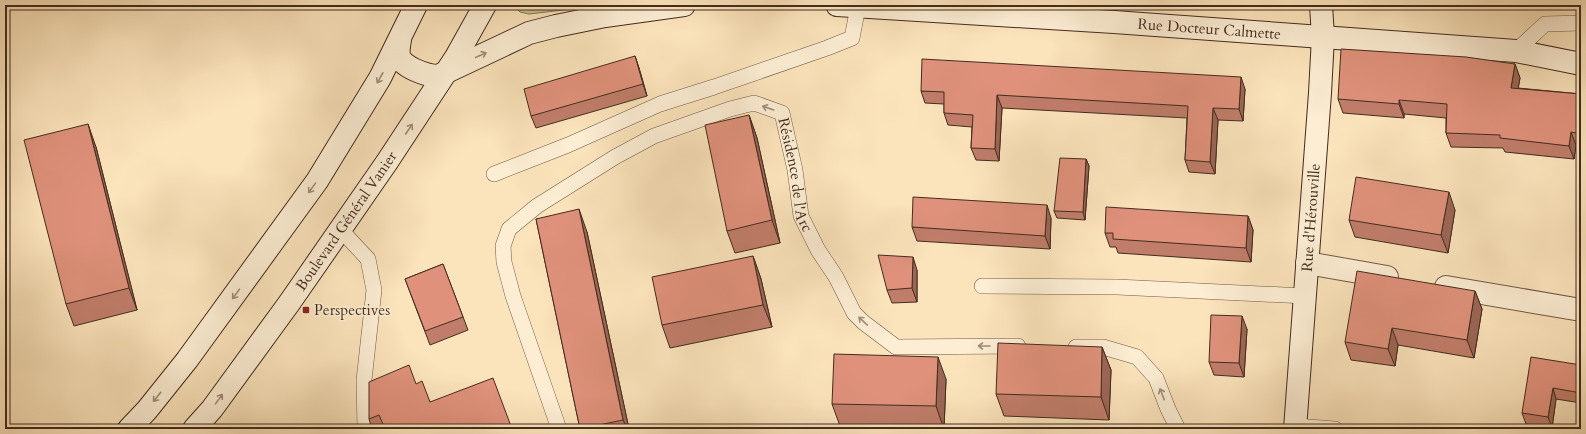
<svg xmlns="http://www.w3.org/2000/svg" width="1586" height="434" font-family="Cardo,serif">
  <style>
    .green { fill: #c4c28c; stroke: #847755 }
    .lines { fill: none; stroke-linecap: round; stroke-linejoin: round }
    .lane-casing { stroke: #715a45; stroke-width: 16 }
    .street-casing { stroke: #715a45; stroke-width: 24 }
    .secondary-casing { stroke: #432c1e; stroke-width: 24 }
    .lane { stroke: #fcedd3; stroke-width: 15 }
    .street { stroke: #fcedd3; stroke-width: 22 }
    .secondary { stroke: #fcedd3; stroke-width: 22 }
    .wall { fill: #c07d6a; stroke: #432c1e }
    .shaded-wall { fill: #9c6656; stroke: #432c1e }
    .building { fill: #df917b; stroke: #432c1e }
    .oneway { stroke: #a08c78 }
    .poi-dot { fill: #8f2418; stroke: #fcedd3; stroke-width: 1.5 }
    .labels { text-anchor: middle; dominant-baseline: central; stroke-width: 3; stroke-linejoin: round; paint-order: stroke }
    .street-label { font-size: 15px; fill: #432c1e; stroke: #fcedd3 }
    .poi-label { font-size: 15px; fill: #432c1e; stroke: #fcedd3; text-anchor: start }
  </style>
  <rect width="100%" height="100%" fill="#fbe3bb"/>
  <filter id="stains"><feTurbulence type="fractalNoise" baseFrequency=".005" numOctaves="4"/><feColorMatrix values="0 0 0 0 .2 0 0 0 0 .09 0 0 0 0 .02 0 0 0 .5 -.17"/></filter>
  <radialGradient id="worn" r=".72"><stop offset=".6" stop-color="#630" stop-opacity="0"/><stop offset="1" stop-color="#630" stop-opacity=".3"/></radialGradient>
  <!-- green -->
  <path class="green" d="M513,5h94l-78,9 -9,-2z"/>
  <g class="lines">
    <!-- lane casing -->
    <g class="lane-casing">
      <g id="lane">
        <path d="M1516,51l29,-27 36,-1"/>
        <path d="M494,174l74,-29 92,-41 54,-17 113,-39 25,-10 6,-31"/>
        <path d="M341,230l27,29 6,31 -10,90 1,49"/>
        <path d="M982,286l135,1 188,9"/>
        <path d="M1076,347h27l34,10 19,21 12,31 10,20"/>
        <path d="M1295,426l40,3"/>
        <path id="s1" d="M559,429l-46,-133 -9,-34 -1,-16 6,-17 28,-23 78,-49 39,-21 76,-27 24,-6 28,10 13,57 6,46 17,34 18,27 18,36 9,9 33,25 122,-1"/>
      </g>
    </g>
    <!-- street casing -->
    <g class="street-casing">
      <path id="street" d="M1307,263l80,14
        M1446,287l135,23"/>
    </g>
    <!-- secondary casing -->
    <g class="secondary-casing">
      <g id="secondary">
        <path id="s2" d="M837,5l277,17 402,29 65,13"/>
        <path d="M400,40c-1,5 -2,11 -1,16 3,11 28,20 39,20l91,-43 27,-7 49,-10 79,-11"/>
        <path d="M129,429l18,-19 40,-50 130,-179 63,-103 36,-73"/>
        <path id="s3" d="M194,429l18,-20 78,-107 97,-140 69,-105 29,-52"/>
        <path id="s4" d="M1295,429l25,-336 3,-56 -2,-32"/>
      </g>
    </g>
    <!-- lane -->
    <use href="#lane" class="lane"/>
    <!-- street -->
    <use href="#street" class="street"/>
    <!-- secondary -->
    <use href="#secondary" class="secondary"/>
  </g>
  <!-- wall -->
  <path class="wall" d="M635,56l4,12 8,28 -111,32 -5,-12z
    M1515,64l5,14 -2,10 63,6v52l-5,-1 -2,14 -69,-7 -2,-4 -52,-1 -5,-14v-15l-42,-4v4l-61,-5 -5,-14z
    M1245,89l-2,32 -25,-1 -3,54 -26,-2 -4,-12 2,-42 -185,-10 -3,53 -23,-1 -5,-12 1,-21 -24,-2 -4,-12v-9l-19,-1 -4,-12z
    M749,115l8,23 23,105 -45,10 -8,-22z
    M96,147l41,163 -63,16 -8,-22z
    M1086,159l3,7 -4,54 -28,-2 -3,-7z
    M1455,210l-7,43 -93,-16 -6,-17z
    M1248,216l5,14 -2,32 -133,-9 -2,-6h-6l-5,-14z
    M1051,218l-1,31 -133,-8 -5,-14z
    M536,219l51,13 42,197h-49z
    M753,256l8,23 11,48 -102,21 -8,-23z
    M443,264l25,66 -38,15 -25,-66z
    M917,270v32l-25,1 -5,-13z
    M1475,291l7,18 -8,49 -76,-13 -3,21 -44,-6 -6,-18z
    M1247,329l-3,48 -30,-2 -5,-13z
    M1102,347l9,23 -2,50 -105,-4 -8,-22z
    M1581,365v38l-25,-4 -4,29 -26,-4 -4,-11z
    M946,379l-2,50 -104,-3 -8,-22z
    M416,384l14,18 82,27h-127l-1,-1 -2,1h-10l-3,-10z"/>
  <!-- shaded-wall -->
  <path class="shaded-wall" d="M635,56l4,12 8,28 -4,-12z
    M1515,64l5,14 -4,24 -5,-14z
    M1241,77l4,12 -2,32 -4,-12z
    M997,95l5,13 -3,53 -4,-12z
    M1399,100l5,14v4l-5,-14z
    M1213,108l5,12 -3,54 -5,-12z
    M749,115l8,23 23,105 -8,-23z
    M88,124l8,23 41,163 -8,-22z
    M1571,132l5,13 -2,14 -5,-13z
    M1086,159l3,7 -4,54 -2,-8z
    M1449,192l6,18 -7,43 -7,-18z
    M1047,205l4,13 -1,31 -5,-13z
    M579,209l8,23 42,197h-2l-4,-9z
    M1248,216l5,14 -2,32 -5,-14z
    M753,256l8,23 11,48 -9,-22z
    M913,257l4,13v32l-5,-14z
    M1475,291l7,18 -8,49 -7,-18z
    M1242,316l5,13 -3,48 -5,-14z
    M1392,328l6,17 -3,21 -7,-17z
    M1102,347l9,23 -2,50 -8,-23z
    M938,357l8,22 -2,50 -8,-23z
    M1553,388l3,11 -4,29 -4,-11z"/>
  <!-- building -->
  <path class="building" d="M1341,49l125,8 49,7 -4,24 70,6v40l-10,-2 -2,14 -69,-8v-3l-54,-2 1,-29 -48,-4v4l-61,-5z
    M635,56l8,28 -112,32 -7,-27z
    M922,59l319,18 -2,32 -26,-1 -3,54 -25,-2 3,-54 -191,-11 -2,54 -24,-1 2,-33 -29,-2v-21l-23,-1z
    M749,115l23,105 -45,11 -22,-106z
    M88,124l41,164 -63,16 -42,-164z
    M1060,158l26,1 -3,53 -29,-1z
    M1356,177l93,15 -8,43 -92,-15z
    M913,197l134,8 -2,31 -133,-9z
    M1106,207l142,9 -2,32 -133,-9v-6h-8z
    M579,209l44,211 -43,9 -44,-210z
    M878,255l35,2 -1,31 -25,2z
    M753,256l10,49 -101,20 -10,-48z
    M443,264l20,53 -38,14 -20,-52z
    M1357,271l118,20 -8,49 -75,-12 -4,21 -43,-7z
    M1211,315l31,1 -3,47 -30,-1z
    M998,343l104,4 -1,50 -105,-3z
    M834,354l104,3 -2,49 -104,-2z
    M1531,357l50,8v28l-28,-5 -5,29 -26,-4z
    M409,365l7,19 6,-3 8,21 63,-24 19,51h-127l-6,-14 -10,4v-37z
    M244,427l1,2h-5z"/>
  <!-- one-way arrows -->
  <defs><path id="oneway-shaft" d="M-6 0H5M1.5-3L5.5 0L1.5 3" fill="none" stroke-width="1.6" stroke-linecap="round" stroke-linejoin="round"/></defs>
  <g class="oneway">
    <use href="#oneway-shaft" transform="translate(481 55) rotate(-24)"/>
    <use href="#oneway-shaft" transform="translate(380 78) rotate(119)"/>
    <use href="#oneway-shaft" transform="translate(768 108) rotate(-161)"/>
    <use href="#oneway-shaft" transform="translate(409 129) rotate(-56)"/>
    <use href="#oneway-shaft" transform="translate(312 188) rotate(126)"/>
    <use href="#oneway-shaft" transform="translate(236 294) rotate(126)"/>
    <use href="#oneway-shaft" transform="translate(863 321) rotate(-137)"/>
    <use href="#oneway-shaft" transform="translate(984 346) rotate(-180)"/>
    <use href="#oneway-shaft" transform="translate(1162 394) rotate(-111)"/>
    <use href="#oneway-shaft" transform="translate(157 397) rotate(129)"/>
    <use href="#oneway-shaft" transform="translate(219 399) rotate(-54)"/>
  </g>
  <!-- markers -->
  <rect class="poi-dot" x="302" y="306" width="8" height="8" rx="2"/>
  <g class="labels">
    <!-- street labels -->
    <g class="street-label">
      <text stroke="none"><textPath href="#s2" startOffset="373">Rue Docteur Calmette</textPath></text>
      <text stroke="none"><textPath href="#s1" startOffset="581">Résidence de l'Arc</textPath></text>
      <text stroke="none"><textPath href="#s4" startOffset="212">Rue d'Hérouville</textPath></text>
      <text stroke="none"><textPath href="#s3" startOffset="258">Boulevard Général Vanier</textPath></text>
    </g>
    <!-- poi labels -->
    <g class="poi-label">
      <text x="314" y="310">Perspectives</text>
    </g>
  </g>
  <!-- margin -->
  <rect width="1586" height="434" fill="none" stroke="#fbe3bb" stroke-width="20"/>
  <rect x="6" y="6" width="1574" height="422" fill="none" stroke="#432c1e" stroke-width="2"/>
  <rect x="10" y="10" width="1566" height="414" fill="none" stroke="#432c1e"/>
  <rect width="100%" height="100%" filter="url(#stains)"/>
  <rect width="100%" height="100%" fill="url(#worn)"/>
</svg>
